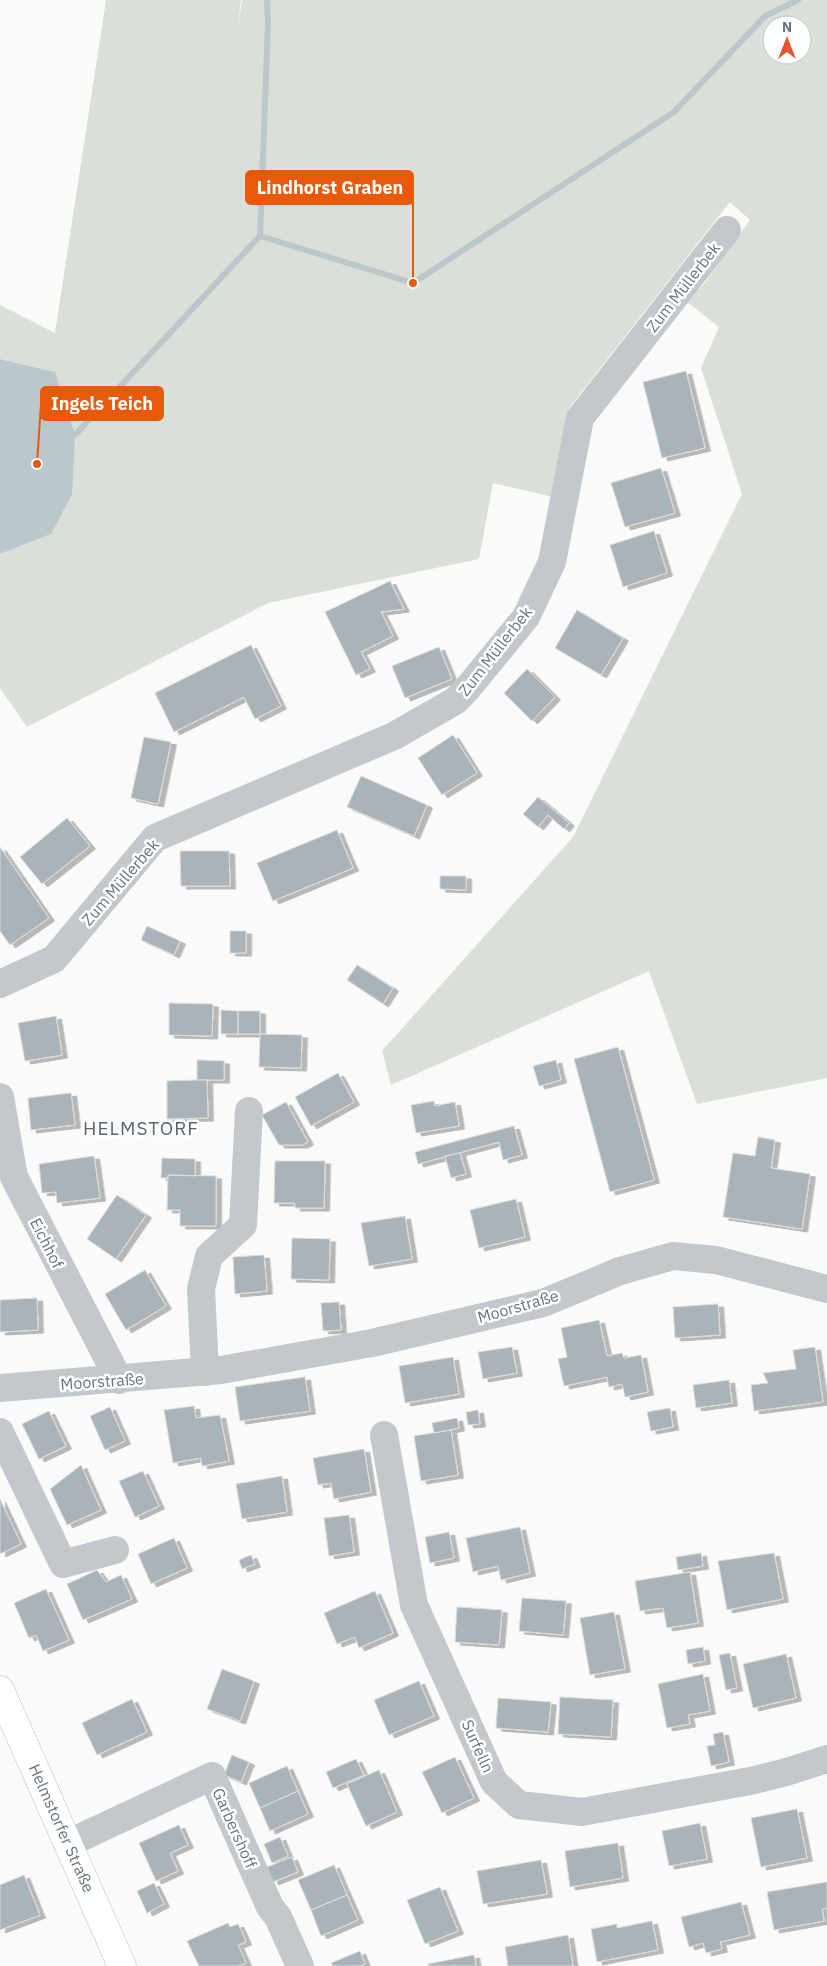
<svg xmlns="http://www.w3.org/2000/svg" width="827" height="1966" font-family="'IBM Plex Sans',sans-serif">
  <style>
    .green { fill: #dadfd7; fill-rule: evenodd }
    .water { fill: #bbc7cb }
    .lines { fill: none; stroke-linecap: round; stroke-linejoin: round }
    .stream { stroke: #bbc7cb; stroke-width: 6 }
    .building { fill: #aab3b9; stroke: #dcdcda; filter: url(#shadow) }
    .major-casing { stroke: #b5babe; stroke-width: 29 }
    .minor { stroke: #c3c8cc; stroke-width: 28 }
    .major { stroke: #fff; stroke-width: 28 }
    .labels { text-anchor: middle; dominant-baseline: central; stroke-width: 5; stroke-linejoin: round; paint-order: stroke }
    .street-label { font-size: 16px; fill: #657683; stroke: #fff }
    .quarter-label { font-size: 19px; letter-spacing: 1px; fill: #57646e; stroke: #fff }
    .leader { fill: none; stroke: #e8590c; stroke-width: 2 }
    .callout-dot { fill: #e8590c; stroke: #fff; stroke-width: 2 }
    .callout { fill: #e8590c; stroke: #e8590c; stroke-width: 2 }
    .callout-label { font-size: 18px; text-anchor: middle; font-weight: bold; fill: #fff }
  </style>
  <defs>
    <filter id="shadow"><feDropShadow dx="5.5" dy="3" stdDeviation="0" flood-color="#0004"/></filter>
  </defs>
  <rect width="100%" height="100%" fill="#fafaf8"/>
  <!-- green -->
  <path class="green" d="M106,0h135l-3,27 4,-27h585v1078l-130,26 -48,-133 -258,114 -9,-34 191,-214 169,-343 -41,-126 18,-41 -32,-25 17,-18 46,-64 -20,-18 -161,206 -16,89 -60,-14 -14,76 -211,44 -241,124 -27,-39v-134l51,-20 4,-162 -55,-13v-54l55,28zM772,25h30v30h-30z"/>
  <!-- water -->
  <path class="water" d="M0,359l55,13 20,63 -3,59 -21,40 -51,20z"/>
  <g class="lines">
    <!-- stream -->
    <path class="stream" d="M260,236l8,-213 -1,-23
      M75,435l185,-199 153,47 261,-171 91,-96 33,-16"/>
  </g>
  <!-- building -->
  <path class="building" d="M686,371l19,77 -43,10 -19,-76z
    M661,468l14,45 -50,14 -14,-44z
    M654,531l13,42 -44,14 -13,-42z
    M390,581l14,28 -23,3 12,24 -32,16 9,17 -14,6 -31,-63z
    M577,610l46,28 -22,37 -46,-27z
    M251,645l30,61 -26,13 -11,-22 -70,35 -19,-39z
    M439,647l13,32 -47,19 -13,-32z
    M527,669l28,28 -23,24 -28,-28z
    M453,735l24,38 -35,22 -24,-37z
    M144,737l27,5 -13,62 -27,-6z
    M361,776l66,29 -13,31 -67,-29z
    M538,797l31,26 -5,6 -16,-14 -10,12 -15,-13z
    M67,818l23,28 -48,38 -22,-27z
    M337,830l16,38 -80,33 -16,-38z
    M0,847l49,71 -39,27 -10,-14z
    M180,851h49l1,35h-49z
    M440,876h26v14l-26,-1z
    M147,926l33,15 -6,14 -33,-15z
    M230,931h16v22h-16z
    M357,965l36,23 -10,16 -36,-24z
    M169,1003l44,1 -1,32 -43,-1z
    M221,1010l17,1v23h-17z
    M238,1011h22v23h-22z
    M56,1016l6,39 -37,6 -7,-38z
    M260,1034l42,1 -1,33 -42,-1z
    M618,1047l36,133 -44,12 -36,-133z
    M197,1060l27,1v19h-27z
    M556,1060l5,20 -22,6 -6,-20z
    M338,1073l16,29 -43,24 -16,-29z
    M197,1080h10l1,38 -41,1v-38z
    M71,1093l4,32 -44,5 -3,-32z
    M434,1101l1,5 20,-4 4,24 -43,7 -5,-28z
    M286,1102l22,40 -6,3h-23l-17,-30z
    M514,1126l8,29 -19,5 -4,-18 -81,22 -3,-12z
    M758,1137l17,3 -4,28 39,6 -8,55 -79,-12 10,-64 22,3z
    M460,1153l6,21 -15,4 -6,-22z
    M94,1156l6,42 -43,5 -1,-11 -14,1 -3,-29z
    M162,1158l33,1v17l-27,-1v3h-7z
    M275,1161h50l-1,47h-29v-5h-21z
    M168,1175l48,1v50h-36v-16h-13z
    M117,1195l29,20 -30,44 -29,-20z
    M516,1199l9,38 -46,11 -9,-38z
    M405,1216l7,43 -43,7 -8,-43z
    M292,1238l38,1 -1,41 -38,-1z
    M264,1255l3,36 -32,3 -2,-37z
    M145,1270l21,36 -40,24 -21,-36z
    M37,1298l1,32 -38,2v-32z
    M339,1302l2,28 -18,1 -2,-28z
    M718,1304l2,31 -45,3 -2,-31z
    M599,1320l8,36 15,-3 2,5 17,-3 7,37 -23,5 -3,-13 -13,3 -2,-10 -43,9 -6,-27 9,-2 -6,-29z
    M512,1347l5,26 -34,6 -5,-27z
    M815,1347l8,55 -69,9 -3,-26 17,-2 -5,-10 33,-4 -3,-19z
    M453,1357l6,37 -54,9 -6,-37z
    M305,1377l5,34 -70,10 -5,-34z
    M729,1380l3,23 -36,5 -3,-23z
    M194,1406l2,12 24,-3 9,46 -27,5 -1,-8 -28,5 -9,-53z
    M110,1407l15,34 -20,9 -15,-34z
    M670,1408l3,19 -22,4 -4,-19z
    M478,1410l2,14 -12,1 -2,-13z
    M49,1411l17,35 -27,13 -17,-35z
    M457,1418l2,10 -25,5 -2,-10z
    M451,1430l7,45 -37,6 -7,-45z
    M364,1449l7,43 -37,7 -3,-16 -13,2 -5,-27z
    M81,1465l20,45 -34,15 -17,-36z
    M143,1471l16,35 -24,11 -16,-36z
    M282,1476l5,36 -45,7 -6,-35z
    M0,1499l21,45 -21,10z
    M349,1515l5,37 -25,4 -5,-38z
    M520,1527l10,46 -29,7 -3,-14 -25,6 -7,-34z
    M449,1532l5,26 -24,5 -5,-26z
    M174,1538l13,30 -36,16 -13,-30z
    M701,1553l2,13 -25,4 -2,-13z
    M774,1553l9,46 -56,11 -9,-49z
    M251,1555l4,9 -13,5 -3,-9z
    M97,1570l9,12 15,-7 11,24 -49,21 -16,-36z
    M690,1572l8,51 -31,5 -4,-20 -23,3 -5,-30z
    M46,1589l23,51 -26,11 -7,-16 -7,3 -15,-35z
    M375,1591l18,42 -34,15 -4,-11 -18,7 -13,-31z
    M522,1598l44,3 -3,34 -44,-4z
    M457,1607l45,3 -3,35 -44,-3z
    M614,1612l11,57 -35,6 -10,-57z
    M703,1647l2,14 -17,3 -2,-14z
    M730,1653l7,35 -11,2 -7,-35z
    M786,1654l10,44 -43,10 -10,-44z
    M222,1669l32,12 -14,40 -33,-12z
    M703,1674l7,37 -22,4 2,9 -23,4 -9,-44z
    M419,1681l15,35 -45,19 -15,-35z
    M560,1697l53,3 -2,37 -53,-3z
    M498,1698l53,4 -3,30 -52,-4z
    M132,1699l15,33 -50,23 -15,-32z
    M723,1732l6,30 -18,4 -4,-20 8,-1 -2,-11z
    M232,1755l17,7 -8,20 -17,-7z
    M455,1757l19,41 -32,15 -20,-41z
    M356,1759l8,16 -31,13 -7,-16z
    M287,1766l11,25 -38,17 -11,-25z
    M379,1770l18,42 -31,14 -19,-42z
    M298,1791l10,23 -38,17 -10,-23z
    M797,1809l10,49 -46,9 -10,-49z
    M700,1823l7,36 -38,7 -7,-35z
    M179,1825l9,20 -18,8 8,18 -22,10 -17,-38z
    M280,1837l8,19 -16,7 -8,-19z
    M618,1843l5,35 -53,9 -5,-36z
    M292,1857l6,15 -25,10 -6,-15z
    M541,1860l6,34 -64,10 -6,-33z
    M334,1865l13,30 -36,15 -13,-30z
    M24,1875l16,40 -40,15v-45z
    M827,1882v26l-5,1 2,12 -50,9 -7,-38z
    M154,1883l10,21 -17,9 -10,-22z
    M440,1887l18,44 -33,13 -18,-44z
    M347,1895l11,25 -37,16 -10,-26z
    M741,1902l9,33 -30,7 2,7 -16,4 -3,-10 -14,4 -8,-30z
    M652,1921l6,29 -61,12 -6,-33 26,-5v4z
    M228,1923l2,4 8,-3 4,8 4,10 -8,3 8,18 -8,3h-39l-12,-25z
    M568,1935l5,31h-65l-3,-19z
    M360,1951l5,13 -6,2h-26l-2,-3z
    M474,1955l2,11h-47l-1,-2z"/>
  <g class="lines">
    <!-- major casing -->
    <g class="major-casing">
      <path id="major" d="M0,1690l122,276"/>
    </g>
    <!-- minor -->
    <path class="minor" d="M0,984l54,-25 101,-121 239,-102 61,-35 12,-12 59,-72 26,-55 28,-144 147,-188
      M0,1097l14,80 105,203
      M205,1372l-4,-83 8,-33 34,-31 6,-114
      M0,1388l221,-18 151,-27 171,-40 77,-32 53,-15 43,4 111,29
      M0,1432l63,132 52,-14
      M384,1435l30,170 80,177 25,23 63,7 168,-31 33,-8 44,-14
      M69,1843l143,-67 58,131 8,10 22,49"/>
    <!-- major -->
    <use href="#major" class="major"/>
  </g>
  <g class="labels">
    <!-- street labels -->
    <g class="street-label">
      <text transform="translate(683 287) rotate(-52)">Zum Müllerbek</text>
      <text transform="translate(495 651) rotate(-52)">Zum Müllerbek</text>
      <text transform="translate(120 882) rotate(-49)">Zum Müllerbek</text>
      <text transform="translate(47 1243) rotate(63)">Eichhof</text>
      <text transform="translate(518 1306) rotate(-16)">Moorstraße</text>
      <text transform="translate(102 1381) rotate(-4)">Moorstraße</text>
      <text transform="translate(478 1746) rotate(66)">Surfelln</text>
      <text transform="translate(62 1828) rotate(66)">Helmstorfer Straße</text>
      <text transform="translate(235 1828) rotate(66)">Garbershoff</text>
    </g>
    <!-- quarter labels -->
    <g class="quarter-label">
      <text x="141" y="1128">HELMSTORF</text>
    </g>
  </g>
  <!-- callouts -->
  <path class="leader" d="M413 283L413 187M37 464L41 404"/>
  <g class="callout-dot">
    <circle cx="413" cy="283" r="5"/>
    <circle cx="37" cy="464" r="5"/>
  </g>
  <g class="callout">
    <rect x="246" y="171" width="167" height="33" rx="5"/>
    <rect x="41" y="387" width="122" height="33" rx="5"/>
  </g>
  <g class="callout-label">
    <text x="330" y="194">Lindhorst Graben</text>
    <text x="102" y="410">Ingels Teich</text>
  </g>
  <!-- north arrow -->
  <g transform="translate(787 40)"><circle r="24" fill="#ffffff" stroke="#c1c8cd"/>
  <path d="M0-4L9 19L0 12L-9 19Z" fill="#e4572e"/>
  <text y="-8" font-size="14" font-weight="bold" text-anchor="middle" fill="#657683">N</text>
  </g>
</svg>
